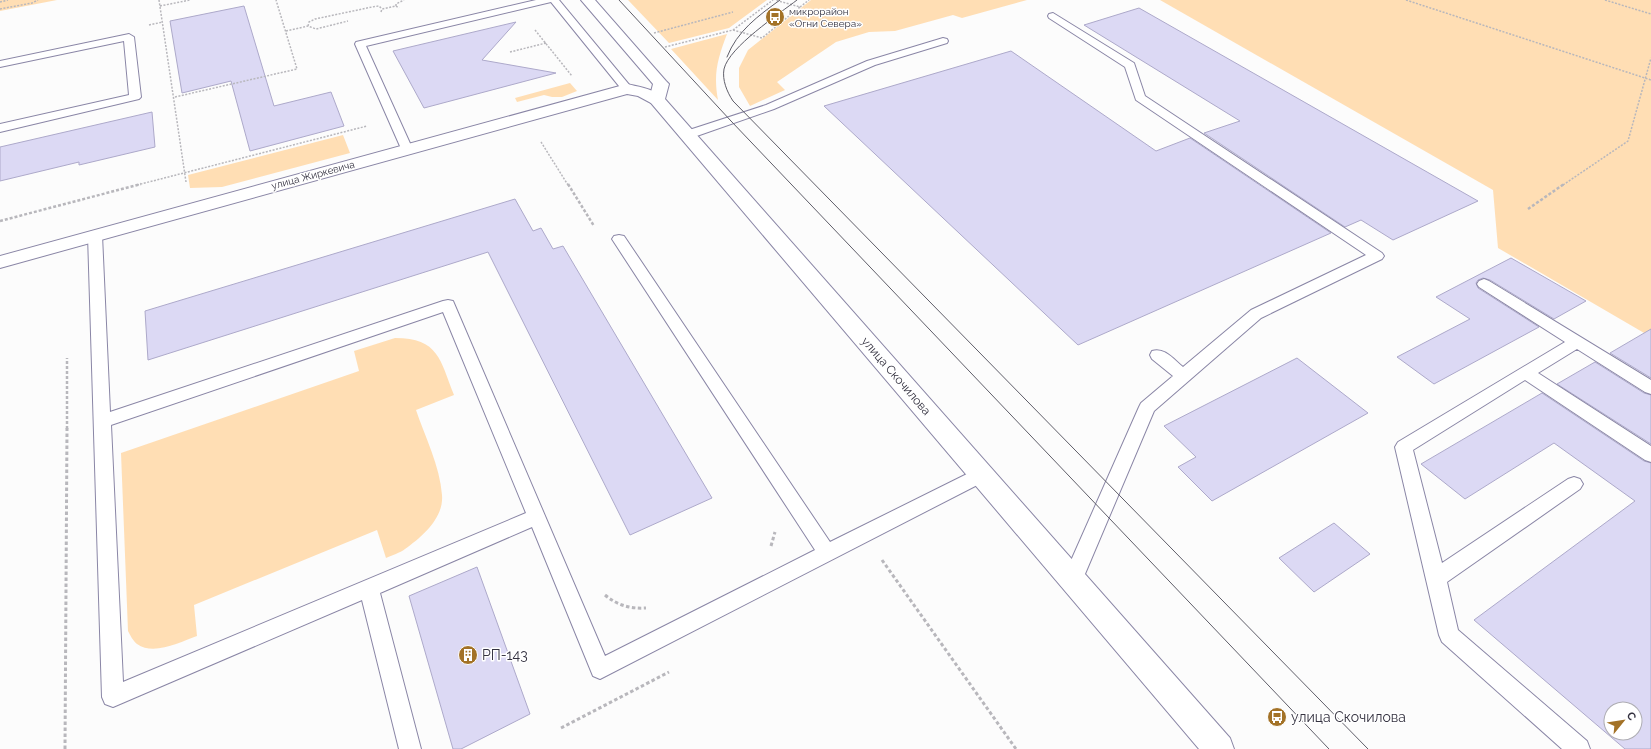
<svg xmlns="http://www.w3.org/2000/svg" width="1651" height="749" font-family="Raleway,sans-serif">
  <style>
    .green { fill: #ffdeb4 }
    .building { fill: #dcd9f4; stroke: #ada9ca; fill-rule: evenodd }
    .lines { fill: none; stroke-linecap: round; stroke-linejoin: round }
    .service-casing { stroke: #8a86a6; stroke-width: 2 }
    .minor-casing { stroke: #8a86a6; stroke-width: 2 }
    .tertiary-casing { stroke: #8a86a6; stroke-width: 2 }
    .path-far2 { stroke: #b8b7bc; stroke-width: 1.5; stroke-dasharray: 2 1.5; stroke-linecap: butt }
    .path-far1 { stroke: #b8b7bc; stroke-width: 2.5; stroke-dasharray: 3 2; stroke-linecap: butt }
    .path { stroke: #b8b7bc; stroke-width: 3; stroke-dasharray: 3.5 2.5; stroke-linecap: butt }
    .service { fill: #fff; fill-rule: evenodd }
    .minor { fill: #fff; fill-rule: evenodd }
    .tertiary { fill: #fff; fill-rule: evenodd }
    .tram { stroke: #5f5e69; stroke-width: 1 }
    .labels { text-anchor: middle; dominant-baseline: central; stroke-width: 3; stroke-linejoin: round; paint-order: stroke }
    .far-poi-label { font-size: 10px; fill: #343240; stroke: #fff; text-anchor: start }
    .far-street-label { font-size: 10px; fill: #343240; stroke: #fff }
    .street-label { font-size: 12px; fill: #343240; stroke: #fff }
    .near-poi-label { font-size: 14px; fill: #343240; stroke: #fff; text-anchor: start }
  </style>
  <rect width="100%" height="100%" fill="#fcfcfc"/>
  <!-- green -->
  <path class="green" d="M0,0h57l-57,11z
    M628,0h139l-38,28 -60,15z
    M811,0h216l-65,18 -9,-3 -58,16 -26,1 -33,10 -59,40 8,8 -35,16 -11,-19v-19l9,-18z
    M1160,0h491v337l-153,-89 -5,-58z
    M727,34c-9,24 -14,39 -9,66l-47,-51z
    M570,83l7,8 -15,6h-10l-8,-2 -27,7 -2,-4z
    M343,135l7,18 -128,34 -32,1 -2,-13z
    M395,338c44,0 45,22 59,57l-38,15c9,27 24,56 26,85 2,23 -20,42 -37,54 -5,4 -13,6 -19,9l-9,-28 -183,75 3,31c-17,6 -43,20 -60,8 -4,-3 -7,-9 -9,-13l-7,-178 238,-82 -5,-20z"/>
  <!-- building -->
  <path class="building" d="M244,6l30,100 57,-14 13,34 -94,25 -19,-70 -49,12 -12,-72z
    M1139,8l339,193 -85,39 -32,-20 -16,7 -141,-94 36,-12 -156,-96z
    M516,22l-34,38 74,13 -132,35 -31,-57z
    M1011,51l145,100 34,-13 141,95 -253,112 -254,-239z
    M152,112l3,35 -76,18v-3l-79,19v-34z
    M515,199l18,32 8,-3 12,21 10,-3 149,252 -82,37 -142,-283 -340,108 -3,-49z
    M1511,258l75,43 -32,18 -64,-39 -7,-2 -5,2 -2,3 2,5 61,39 -105,57 -37,-27 73,-38 -34,-22z
    M1651,329v49l-41,-25z
    M1297,358l71,55 -156,88 -34,-34 18,-10 -32,-31z
    M1595,362l49,31 7,2v49l-94,-60z
    M1542,393l102,68 7,2v286h-26l-151,-129 161,-119 -81,-58 -89,56 -44,-35zM1611,709h24v24h-24z
    M1334,523l36,31 -56,38 -35,-34z
    M477,567l53,147 -69,35h-8l-44,-153z"/>
  <g class="lines">
    <!-- service casing -->
    <g class="service-casing">
      <path id="service" d="M536,0h23l72,87 2,2 -2,2h-8l-72,-89 -185,44 47,104 -2,3h-8l-48,-109 1,-2z
        M1053,13l81,50 11,33 237,157 2,3 -2,3 -121,59 -107,93 -72,170 -3,6 -7,3 -7,-3 -3,-6 77,-174 2,-4 32,-27 -21,-17 -2,-4 2,-4c13,-4 22,9 31,16l68,-57 115,-55 -230,-155 -11,-33 -76,-49 -1,-2 1,-2z
        M129,34l5,3 7,60 -2,2 -139,33v-8l129,-29 -5,-54 -124,26v-6z
        M943,38l4,1 1,2 -1,2 -72,22 -101,44 -83,29h-8l-2,-3 2,-3 83,-27 101,-44z
        M95,231l5,1 2,3 8,177 333,-111 5,-1 5,1 152,355 210,-106 -203,-311 2,-3 5,-1 5,1 206,306 145,-72 6,-2 6,2 3,5 -3,5 -387,199 -7,-3 -61,-149 -152,66 41,156h-22l-37,-149 -249,107 -8,-3 -3,-7 -14,-462 2,-3zM443,312l83,201 -403,169 -12,-257z
        M1484,279l5,2 162,99v14l-6,-2 -68,-43 -39,24 113,73v16l-6,-2 -120,-80 -112,70 29,113 126,-84 6,-2 6,2 3,5 -3,5 -133,93 11,48 129,111 3,8h-28l-120,-107 -3,-7 -44,-188 3,-5 167,-100 -86,-55 -2,-3 2,-3z"/>
    </g>
    <!-- minor casing -->
    <g class="minor-casing">
      <path id="minor" d="M627,84c12,3 30,5 38,16l-2,3 -6,2 -6,-2 -13,-7 -11,-2 -627,174v-12z"/>
    </g>
    <!-- tertiary casing -->
    <g class="tertiary-casing">
      <path id="tertiary" d="M581,0h14l71,81 3,3 -4,15 565,639 4,11h-35l-548,-646 -2,-3 4,-16z"/>
    </g>
    <!-- path-far2 -->
    <path class="path-far2" d="M159,0l27,182
      M1406,0l245,80
      M1605,0l46,14
      M0,2l8,-2
      M160,6l30,-6
      M396,6v-2l8,-4
      M800,7l9,-7
      M0,9l32,-6 6,-3
      M381,12l1,-3 14,-3 3,2
      M149,25l14,-3
      M308,26l1,-4 6,-3 57,-12 7,-1 3,3
      M535,30l37,46
      M733,30l29,8 38,-31 -25,-7
      M286,31l22,-5 8,3 32,-8
      M654,33l79,-21
      M665,47l68,-17 40,-30
      M510,52l36,-9
      M175,97l122,-28 -21,-69
      M541,142l27,43
      M137,185l230,-59
      M1563,185l65,-44 23,-83"/>
    <!-- path-far1 -->
    <path class="path-far1" d="M568,184l26,42
      M1528,209l36,-25
      M0,221l141,-37
      M67,429v-71"/>
    <!-- path -->
    <path class="path" d="M771,546l4,-14
      M882,560l134,189
      M605,595c12,10 25,14 41,13
      M561,728l108,-56
      M65,749l2,-321"/>
    <!-- service -->
    <use href="#service" class="service"/>
    <!-- minor -->
    <use href="#minor" class="minor"/>
    <!-- tertiary -->
    <use href="#tertiary" class="tertiary"/>
    <!-- tram -->
    <path class="tram" d="M619,0l112,121 598,628
      M797,0c-18,14 -68,47 -73,69 -2,11 3,23 9,32l635,648
      M727,57c10,-26 31,-41 53,-57"/>
  </g>
  <!-- icons -->
  <defs>
    <g id="bus-disc" transform="scale(1)"><circle r="9.5" fill="#a37227" stroke="#fff"/><path d="M-5-6H5V4H4V6H2V4H-2V6H-4V4H-5ZM-3.5-4V0h7V-4ZM-3.5 1.2v1.5H-2V1.2ZM2 1.2v1.5H3.5V1.2Z" fill="#fff"/></g>
    <g id="building-disc" transform="scale(1)"><circle r="9.5" fill="#a37227" stroke="#fff"/><path d="M-4-6H4V6H1V3H-1V6H-4ZM-2.5-4.3h1.7v1.8h-1.7ZM.8-4.3h1.7v1.8H.8ZM-2.5-1h1.7V.8h-1.7ZM.8-1h1.7V.8H.8Z" fill="#fff"/></g>
  </defs>
  <g fill-rule="evenodd">
    <use href="#bus-disc" x="775" y="17"/>
    <use href="#building-disc" x="468" y="655"/>
    <use href="#bus-disc" x="1277" y="717"/>
  </g>
  <g class="labels">
    <!-- far-poi labels -->
    <g class="far-poi-label">
      <text x="789" y="11">микрорайон<tspan x="789" dy="12">«Огни Севера»</tspan></text>
    </g>
    <!-- far-street labels -->
    <g class="far-street-label">
      <text transform="translate(313 175) rotate(-15)">улица Жиркевича</text>
    </g>
    <!-- street labels -->
    <g class="street-label">
      <text transform="translate(896 376) rotate(49)">улица Скочилова</text>
    </g>
    <!-- near-poi labels -->
    <g class="near-poi-label">
      <text x="482" y="655">РП-143</text>
      <text x="1291" y="717">улица Скочилова</text>
    </g>
  </g>
  <!-- north arrow -->
  <g transform="translate(1623 721) rotate(60)"><circle r="19" fill="#ffffff" stroke="#aeadb3"/>
  <path d="M0-3L7 15L0 10L-7 15Z" fill="#a37227"/>
  <text y="-6" font-size="11" font-weight="bold" text-anchor="middle" fill="#343240">С</text>
  </g>
</svg>
